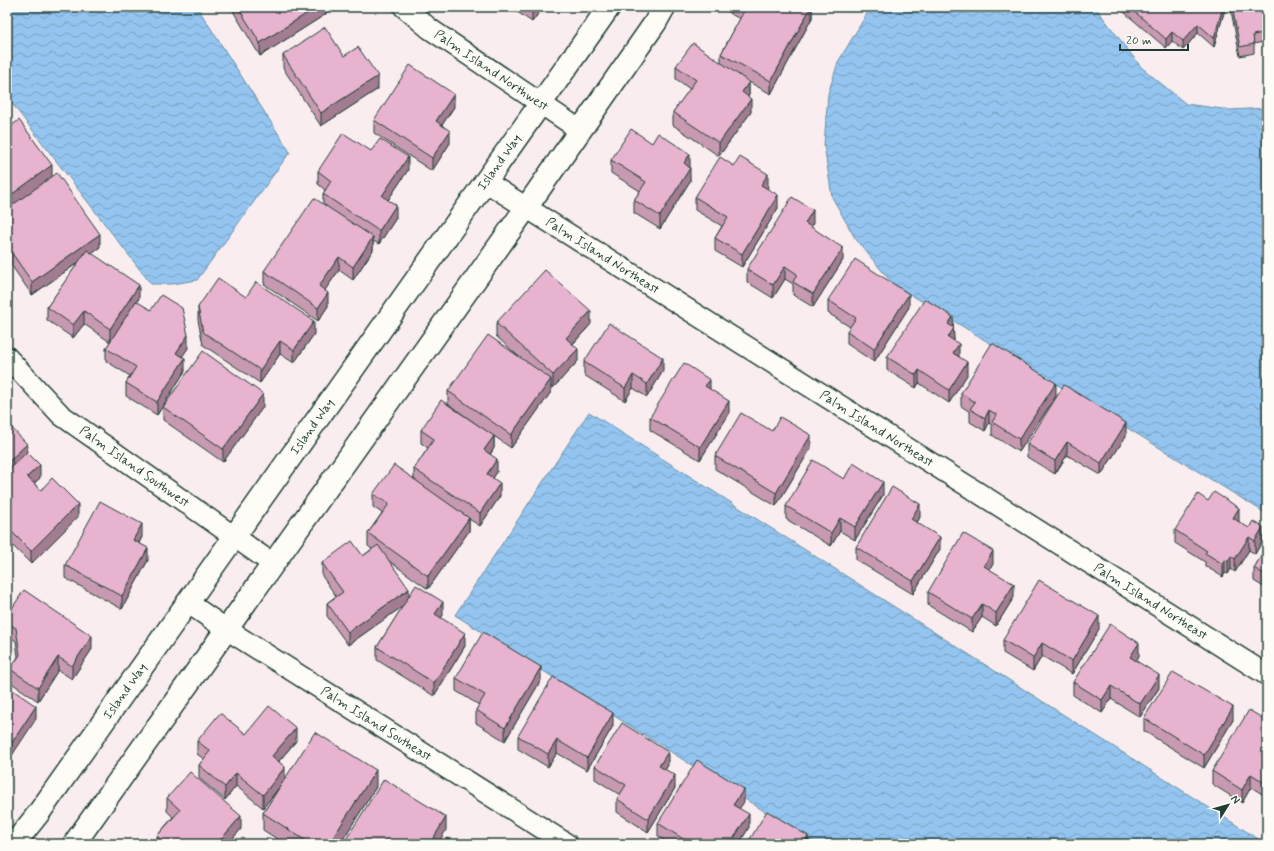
<svg xmlns="http://www.w3.org/2000/svg" width="1274" height="851" font-family="Mynerve,sans-serif">
  <style>
    .water { fill: url(#water-waves); stroke: #658fa5 }
    .lines { fill: none; stroke-linecap: round; stroke-linejoin: round }
    .street-casing { stroke: #1f3d34; stroke-width: 23 }
    .secondary-casing { stroke: #1f3d34; stroke-width: 25 }
    .street { stroke: #fdfcf7; stroke-width: 20 }
    .secondary { stroke: #fdfcf7; stroke-width: 22 }
    .wall { fill: #c79ab2; stroke: #1f3d34 }
    .shaded-wall { fill: #a27d91; stroke: #1f3d34 }
    .building { fill: #e7b3cf; stroke: #1f3d34 }
    .labels { text-anchor: middle; dominant-baseline: central; stroke-width: 3.5; stroke-linejoin: round; paint-order: stroke }
    .street-label { font-size: 13px; fill: #1f3d34; stroke: #fdfcf7 }
  </style>
  <defs>
    <pattern id="water-waves" width="16" height="10" patternUnits="userSpaceOnUse"><rect width="16" height="10" fill="#94c5f0"/><path d="M0 5q4-4 8 0t8 0" fill="none" stroke="#78a1c3"/></pattern>
  </defs>
  <rect width="100%" height="100%" fill="#f9edef"/>
  <filter id="ink" filterUnits="userSpaceOnUse"><feTurbulence type="fractalNoise" baseFrequency=".025" numOctaves="2"/><feDisplacementMap in="SourceGraphic" scale="8" xChannelSelector="R" yChannelSelector="G"/><feConvolveMatrix kernelMatrix="1 2 1 2 8 2 1 2 1" color-interpolation-filters="sRGB"/></filter>
  <g filter="url(#ink)">
    <!-- water -->
    <path class="water" d="M7,7h190l93,145 -93,128 -25,4h-21l-144,-187z
      M871,7h224l46,60 45,37 44,6 37,-2v406l-375,-231 -37,-45 -23,-41 -8,-52 4,-51 10,-32z
      M589,412l677,432h-450l-361,-229z"/>
    <g class="lines">
      <!-- street casing -->
      <g class="street-casing">
        <g id="street">
          <path id="s1" d="M404,7l26,22 150,101"/>
          <path id="s2" d="M486,182l781,493"/>
          <path id="s3" d="M7,357l54,58 212,149"/>
          <path id="s4" d="M187,602l39,27 341,215"/>
        </g>
      </g>
      <!-- secondary casing -->
      <g class="secondary-casing">
        <g id="secondary">
          <path id="s5" d="M14,844l24,-30 571,-807"/>
          <path d="M74,844l452,-636 129,-185 9,-16"/>
        </g>
      </g>
      <!-- street -->
      <use href="#street" class="street"/>
      <!-- secondary -->
      <use href="#secondary" class="secondary"/>
    </g>
    <!-- wall -->
    <path class="wall" d="M233,7h93v7l-66,42 -27,-45z
      M498,7h7l-2,3z
      M510,7h33l-11,15z
      M729,7h83v11l-41,76 -22,-12v13l-1,2 3,15 -32,44 -46,-31v-13l17,-23 -14,-10v-13l45,-4v-8l19,-35 -11,-6z
      M1118,7h107v2l-11,38 -16,-14 -15,17 -11,-9 -6,7z
      M1231,7h36v46l-4,-11 -9,2v9l-14,3 -9,-45z
      M283,55l61,1 34,33 -57,37 -38,-58z
      M454,107l-12,18 8,18 -18,28 -58,-38v-13z
      M7,129l45,48 48,70 -9,6 48,45 -2,4 51,46 -6,8 3,15 -28,44 -31,-19v-13l4,-7 -24,-15v-13l4,-6 -26,-18 -11,14 -26,-18v-13l32,-45 -47,33 -25,-36z
      M371,151l37,19 -20,30 8,18 -17,26 -6,-3v9l-20,30 -14,-10 -14,20 3,16 -10,15 -54,-37v-13l59,-68v-9l2,-4 -7,-6v-13z
      M611,160l79,7h-1l1,14 -30,48 -26,-16v-13l6,-9 -29,-18z
      M768,187l-1,1 11,20 -36,59 -27,-16v-13l7,-12 -27,-16v-13z
      M813,223l-2,4 32,33 -30,47 -20,-12v-11l-8,-5 -12,19 -26,-16v-13z
      M246,297l68,37 -20,29 -14,-9 -20,29 -57,-38 -5,-25v-13z
      M828,300l81,7 -35,55 -27,-18v-13l3,-4 -22,-14z
      M496,323l95,1 -18,20 5,17 -25,27 -2,-2v6l-40,56 -17,-12v12l-4,7 7,17 -4,6 7,18 -20,30 -11,-7v12l-41,58 -39,-28 20,35 34,19 -2,3 24,28 -31,50 -57,-36v-13l26,-41 -55,39 -21,-29v-13l9,-7 -14,-20v-13l41,-7 9,-7 -4,-3v-13l14,-20 -9,-6v-13l41,-14v-11l14,-21 -7,-5v-13l61,-2 -34,-24v-13l70,-35 -22,-20z
      M953,327l1,14 5,16 8,18 -18,28 -30,-20 -3,5 -29,-18v-13z
      M584,362l79,9 -16,26 -14,-9 -8,13 -41,-26z
      M710,389l19,25 -29,46 -50,-30v-13z
      M961,393l95,3 -37,56 -27,-17v-10l-3,-2 -4,8 -15,-9v-10l-9,-6z
      M163,407h100l-40,55 -60,-42z
      M7,423l20,30 13,25 -6,5 7,7 37,27 -47,47 -24,-24z
      M1126,436l-25,39 -34,-20 -12,19 -28,-17v-13z
      M811,448l-35,58 -61,-37v-13z
      M844,479l39,16 -28,45 -15,-9 -9,15 -45,-27v-13z
      M920,517l-3,6 23,26 -27,45 -57,-34v-13z
      M1239,521v1l24,18 -8,14 -6,-4 -14,22 -4,-3 -3,5 -3,-1 -2,4 -18,-11v-4l-30,-19v-13z
      M142,537l-3,6 9,17 -26,49 -57,-31v-13z
      M1267,546v43l-13,-8v-13z
      M993,564l-3,5 24,28 -18,29 -14,-9 -10,15 -44,-27v-13z
      M7,616l85,33 -20,30 -14,-9 -20,31 -28,-19v-13l8,-12 -2,-16 -9,-6z
      M1099,629l-27,45 -30,-18 -9,15 -30,-18v-13z
      M1139,656l-4,5 24,27 -19,29 -29,-18 -9,14 -29,-18v-13z
      M456,678l85,2 -36,61 -29,-18v-13l3,-5 -23,-14z
      M1144,718l89,2 -29,48 -60,-37z
      M1267,721v76l-16,-10 -9,16 -30,-19v-13z
      M613,726l-26,44 -30,-17 -9,14 -30,-18v-13z
      M246,734l50,7 -17,20 6,17 91,9 -36,57h-55l-22,-14v-17l18,-28 -18,23 -27,-22 -11,14 -26,-22v-13l5,-6 -7,-5v-13z
      M668,765l-3,5 10,18 -27,44 -31,-20v-13l3,-4 -25,-16v-13z
      M167,798l74,31 -13,15h-71v-8l16,-19 -6,-6z
      M744,802l-5,6 10,19 -10,17h-69l-12,-8v-13z"/>
    <!-- shaded-wall -->
    <path class="shaded-wall" d="M317,7h9v7l-66,42v-13z
      M534,7h9l-11,15v-12z
      M811,7h1v11l-41,76v-13z
      M1223,7h2v2l-11,38v-9z
      M1198,24v9l-15,17v-9z
      M1172,32v9l-6,7v-9z
      M378,76v13l-57,37v-13z
      M749,82v13l-7,10v-13z
      M454,94v13l-18,27v-13z
      M751,99v13l-32,44v-13z
      M450,131v12l-18,28v-13z
      M690,154v13l-6,9v-13z
      M408,157v13l-26,39v-13z
      M52,165v13l-45,33v-13z
      M690,168v13l-30,48v-13z
      M768,174v13l-7,11v-13z
      M778,195v13l-36,59v-13z
      M396,205v13l-17,26v-13z
      M813,210v13l-8,13v-13z
      M100,234v13l-68,48v-13z
      M373,237v13l-20,30v-13z
      M843,248v12l-30,47v-13z
      M339,257v13l-20,29v-13z
      M785,266v13l-12,19v-13z
      M139,285v13l-29,44v-13z
      M328,293v13l-10,15v-13z
      M909,294v13l-35,55v-13z
      M84,311v13l-11,14v-13z
      M591,311v13l-25,27v-13z
      M953,317l1,24 -6,9v-26z
      M314,321v13l-20,29v-13z
      M188,335v13l-12,18v-13z
      M280,341v13l-20,29v-13z
      M959,344v13l-6,-4z
      M578,349v12l-25,27v-13z
      M185,358v13l-28,44v-13z
      M663,358v13l-16,26v-13z
      M967,362v13l-18,28v-13z
      M919,370v13l-3,5v-13z
      M633,375v13l-8,13v-13z
      M551,379v13l-40,56v-13z
      M710,380v13l-5,-7z
      M1056,383v13l-37,56v-13z
      M263,394v13l-40,55v-13z
      M729,401v13l-29,46v-13z
      M989,410v13l-4,8v-13z
      M1126,423v13l-25,39v-12z
      M811,435v13l-35,58v-13z
      M494,436v12l-10,15v-13z
      M1067,442v13l-12,19v-13z
      M27,444v13l-20,19v-13z
      M497,459v13l-10,15v-13z
      M40,465v13l-13,12v-13z
      M883,482v13l-28,45v-13z
      M500,483v13l-20,30v-13z
      M78,504v13l-47,47v-13z
      M920,504v13l-9,15v-13z
      M1239,508v13l-6,10v-13z
      M469,518v13l-41,58v-13z
      M840,518v13l-9,15v-13z
      M142,524v13l-9,16v-13z
      M1263,527v13l-8,14v-13z
      M940,537v12l-27,45v-13z
      M1249,537v13l-14,22v-13z
      M148,548v12l-26,49v-13z
      M993,551v13l-9,15v-13z
      M1231,556v13l-3,5v-13z
      M1225,560v13l-2,4v-13z
      M1014,584v13l-18,29v-13z
      M409,589v13l-61,43v-13z
      M443,602v13l-8,12v-13z
      M982,604v13l-10,15v-13z
      M1099,616v13l-27,45v-13z
      M465,633v13l-31,50v-13z
      M92,636v13l-20,30v-13z
      M1042,643v13l-9,15v-13z
      M1139,643v13l-9,14v-13z
      M58,657v13l-20,31v-13z
      M541,667v13l-36,61v-13z
      M1159,675v13l-19,29v-13z
      M1111,686v13l-9,14v-13z
      M36,706v13l-29,44v-13z
      M1233,707v13l-29,48v-13z
      M613,713v13l-26,44v-12z
      M296,728v13l-24,28v-13z
      M557,740v13l-9,14v-13z
      M668,752v13l-9,14v-13z
      M285,767v13l-22,28v-13z
      M376,770v17l-36,57h-11z
      M236,773v13l-11,14v-13z
      M1251,774v13l-9,16v-13z
      M675,775v13l-27,44v-13z
      M744,789v13l-11,16v-13z
      M749,814v13l-10,17h-9z
      M241,816v13l-13,15h-11z
      M446,817v13l-8,14h-8z
      M808,836v8h-5z"/>
    <!-- building -->
    <path class="building" d="M238,7h79l-57,36z
      M528,7h6l-2,3z
      M742,7h69l-40,74 -50,-27 24,-45z
      M1129,7h94l-9,31 -16,-14 -15,17 -11,-9 -6,7z
      M1232,7h35v38l-4,-12 -10,2 1,9 -14,3z
      M325,27l19,29 14,-9 20,29 -57,37 -38,-58z
      M693,43l56,39 -7,10 9,7 -32,44 -46,-31 23,-32 -20,-14z
      M410,65l44,29 -18,27 14,10 -18,27 -58,-38z
      M19,120l33,45 -45,33v-69z
      M631,129l21,14 6,-10 32,21 -6,9 6,5 -30,48 -26,-16 12,-18 -35,-22z
      M343,133l28,18 9,-12 28,18 -26,39 14,9 -17,26 -56,-37 8,-13 -13,-10z
      M720,157l14,9 6,-9 28,17 -7,11 17,10 -36,59 -27,-16 13,-21 -33,-20z
      M57,173l43,61 -68,48 -25,-36v-37z
      M792,197l21,13 -8,13 38,25 -30,46 -20,-12 4,-8 -12,-8 -12,19 -26,-16z
      M314,198l59,39 -20,30 -14,-10 -20,29 9,7 -10,15 -54,-37z
      M87,250l52,35 -29,44 -26,-18 -11,14 -26,-18z
      M855,259l54,35 -35,55 -27,-18 9,-13 -28,-18z
      M545,270l46,41 -25,27 12,11 -25,26 -57,-52z
      M218,278l28,19 10,-15 58,39 -20,29 -14,-9 -20,29 -57,-38 -5,-25z
      M161,295l21,13 6,27 -12,18 9,5 -28,44 -31,-19 10,-16 -30,-19 30,-47 15,9z
      M925,299l28,18 -5,7 6,4 -6,9 11,7 -6,9 14,9 -18,28 -30,-20 -3,5 -29,-18z
      M609,323l54,35 -16,26 -14,-9 -8,13 -41,-26z
      M488,335l63,44 -40,56 -63,-44z
      M992,343l64,40 -37,56 -27,-17 5,-7 -8,-5 -4,8 -15,-9 5,-7 -14,-9z
      M203,351l60,43 -40,55 -60,-42z
      M684,363l26,17 -5,6 24,15 -29,46 -50,-30z
      M1064,385l62,38 -25,40 -34,-21 -12,19 -28,-17z
      M441,400l53,36 -10,14 13,9 -10,15 13,9 -20,30 -66,-44 20,-30 -13,-9z
      M741,413l31,18 8,-14 31,18 -35,58 -61,-37z
      M7,423l20,21 -20,19z
      M27,452l13,13 -13,12 14,13 11,-12 26,26 -47,47 -24,-24v-56z
      M813,460l31,19 9,-16 30,19 -28,45 -15,-9 -9,15 -45,-27z
      M394,465l75,53 -41,58 -60,-43 21,-29 -16,-10z
      M892,487l28,17 -9,15 29,18 -27,44 -57,-34z
      M1214,492l25,16 -6,10 16,10 4,-7 10,6 -8,14 -6,-4 -14,22 -4,-3 -3,5 -3,-1 -2,4 -18,-11 2,-2 -32,-21 23,-36 10,7z
      M100,501l42,23 -9,16 15,8 -26,48 -57,-31z
      M963,533l30,18 -9,15 30,18 -18,29 -14,-9 -10,15 -44,-27z
      M352,541l11,15 15,-11 31,44 -61,43 -21,-29 16,-11 -21,-29z
      M1267,546v30l-13,-8z
      M1039,580l60,36 -27,45 -30,-18 -9,15 -30,-18z
      M416,585l27,17 -8,12 30,19 -31,50 -57,-36z
      M24,590l68,46 -20,30 -14,-9 -20,31 -28,-19 10,-14 -4,-27 -9,-5v-7z
      M1110,624l29,19 -9,14 29,18 -19,29 -29,-18 -9,14 -29,-18z
      M483,632l58,35 -36,61 -29,-18 9,-15 -29,-17z
      M1173,672l60,35 -29,48 -60,-37z
      M553,677l60,36 -26,45 -30,-18 -9,14 -30,-18z
      M7,686l29,20 -29,44z
      M269,706l27,22 -24,28 13,11 -22,28 -27,-22 -11,14 -26,-22 11,-14 -13,-10 23,-28 26,21z
      M1249,710l18,11v63l-16,-10 -9,16 -30,-19z
      M622,723l46,29 -9,14 16,9 -27,44 -31,-20 9,-14 -31,-19z
      M315,732l61,38 -47,74h-18l-48,-31z
      M697,760l47,29 -11,16 16,9 -19,30h-39l-33,-21z
      M190,772l51,44 -24,28h-51l-9,-8 23,-26 -13,-12z
      M384,779l62,38 -16,27h-37l-5,-3 -1,3h-44z
      M767,811l41,25 -5,8h-56z
      M447,838l10,6h-14z
      M487,841l5,3h-7z"/>
  </g>
  <g class="labels">
    <!-- street labels -->
    <g class="street-label">
      <text stroke="none"><textPath href="#s1" startOffset="108">Palm Island Northwest</textPath></text>
      <text stroke="none"><textPath href="#s5" startOffset="837">Island Way</textPath></text>
      <text stroke="none"><textPath href="#s2" startOffset="138">Palm Island Northeast</textPath></text>
      <text stroke="none"><textPath href="#s5" startOffset="513">Island Way</textPath></text>
      <text stroke="none"><textPath href="#s2" startOffset="462">Palm Island Northeast</textPath></text>
      <text stroke="none"><textPath href="#s3" startOffset="169">Palm Island Southwest</textPath></text>
      <text stroke="none"><textPath href="#s2" startOffset="786">Palm Island Northeast</textPath></text>
      <text stroke="none"><textPath href="#s5" startOffset="189">Island Way</textPath></text>
      <text stroke="none"><textPath href="#s4" startOffset="225">Palm Island Southeast</textPath></text>
    </g>
  </g>
  <!-- margin -->
  <rect width="1274" height="851" fill="none" stroke="#fdfcf7" stroke-width="24"/>
  <rect x="12" y="12" width="1250" height="827" fill="none" stroke="#1f3d34" stroke-width="1.5" filter="url(#ink)"/>
  <!-- north arrow -->
  <g transform="translate(1228 805) rotate(53)" stroke="#fdfcf7" stroke-width="3" paint-order="stroke">
  <path d="M0-3L7 15L0 10L-7 15Z" fill="#1f3d34"/>
  <text y="-6" font-size="11" font-weight="bold" text-anchor="middle" fill="#1f3d34">N</text>
  </g>
  <!-- scale -->
  <path d="M1120 44v6h68v-6" fill="none" stroke="#1f3d34" stroke-width="2"/>
  <text x="1126" y="44" font-size="12" fill="#1f3d34" stroke="#fdfcf7" stroke-width="3" paint-order="stroke">20 m</text>
</svg>
